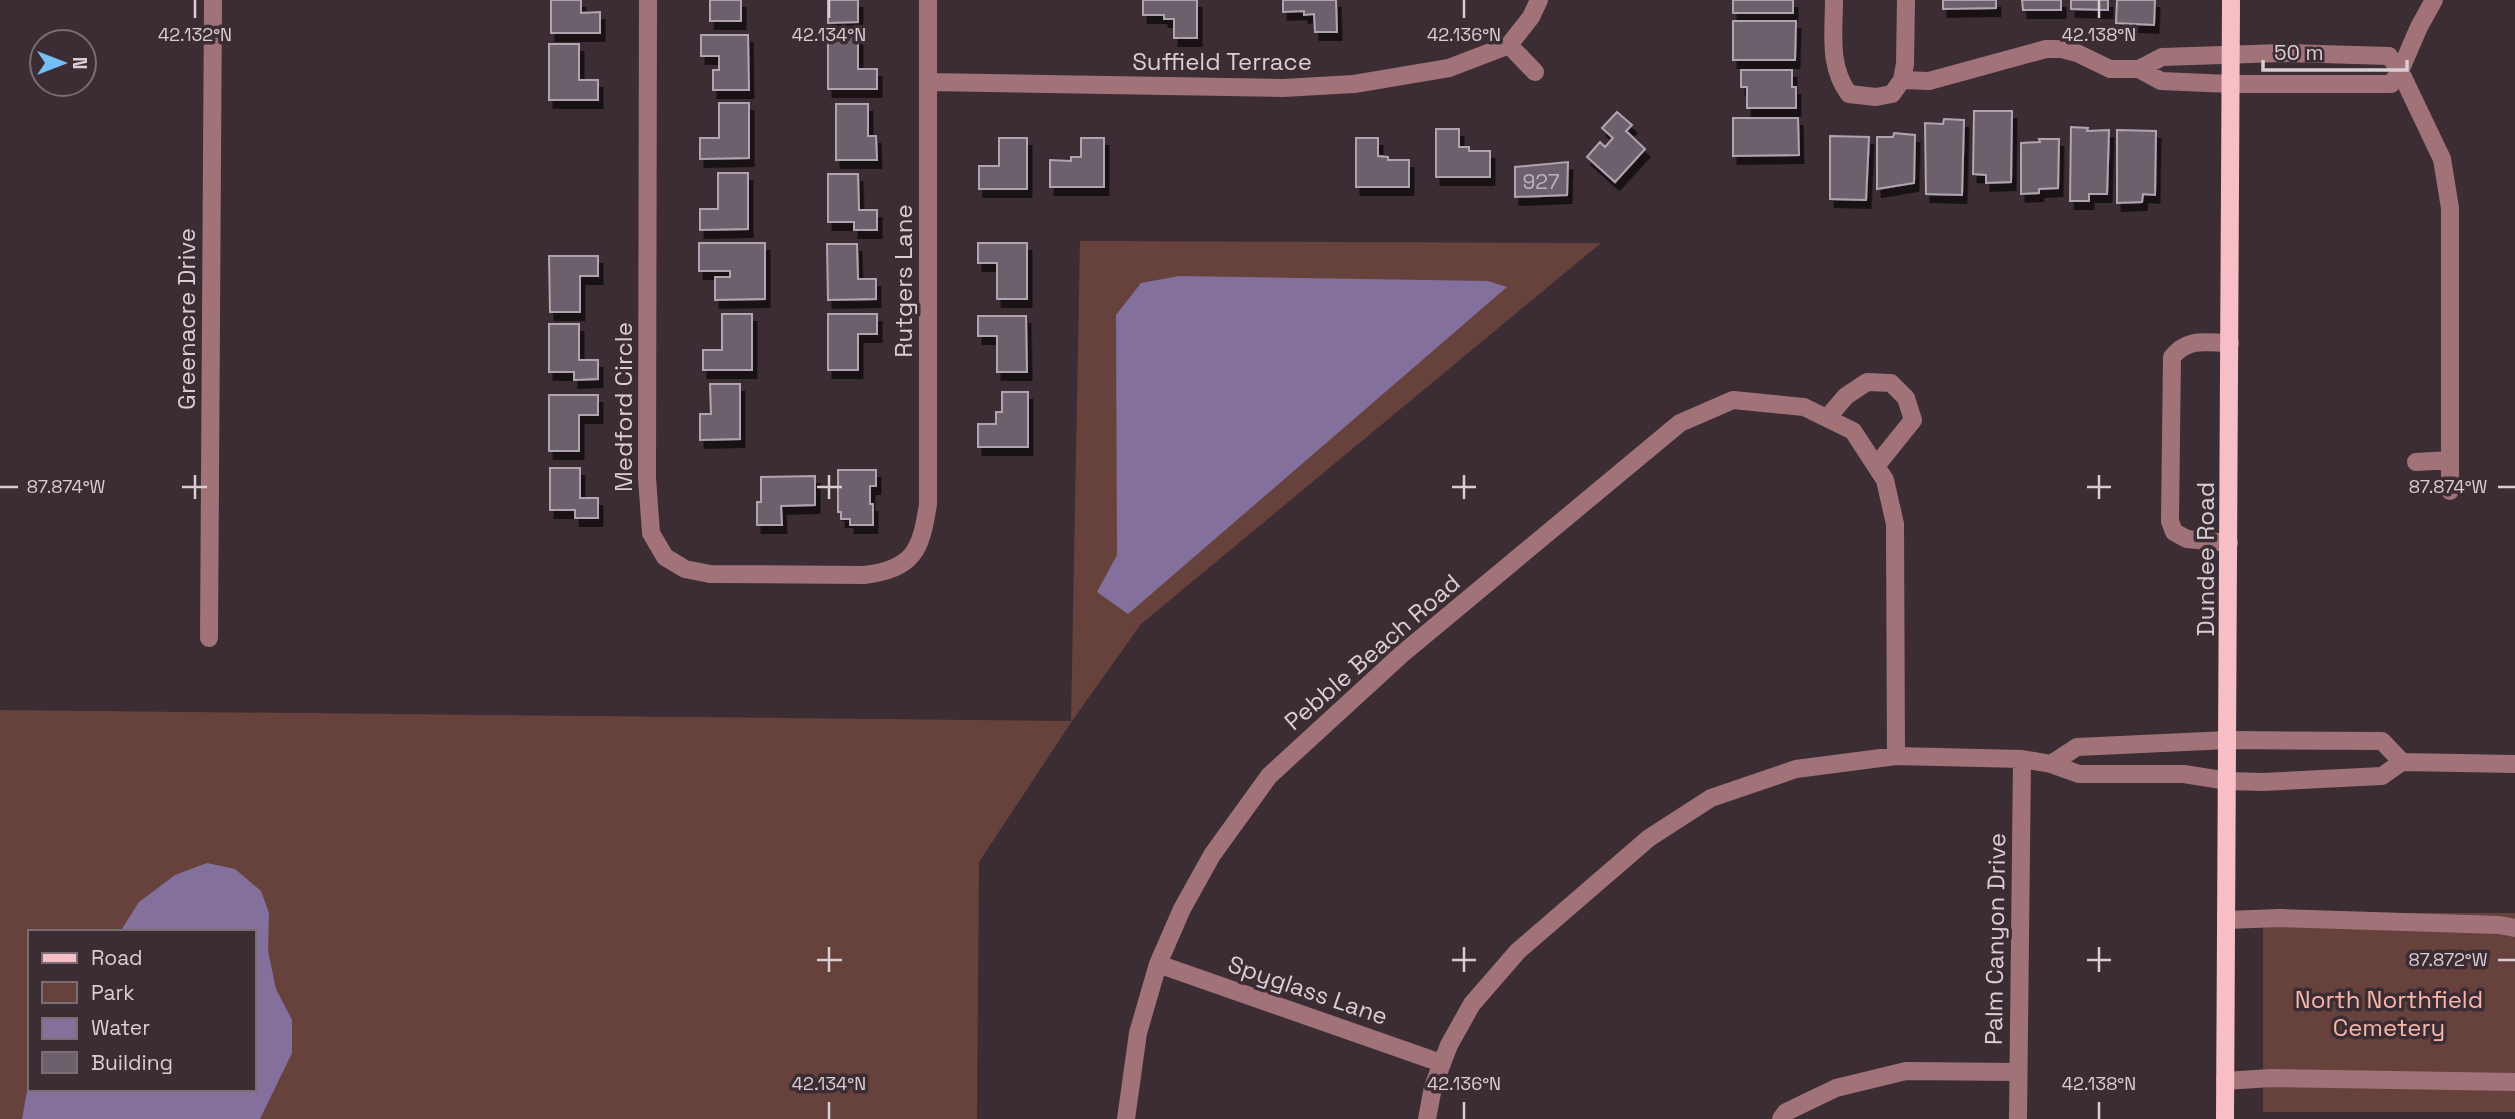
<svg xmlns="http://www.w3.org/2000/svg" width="2515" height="1119" font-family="'Space Grotesk',sans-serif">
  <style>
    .green { fill: #67423c; fill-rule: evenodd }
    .water { fill: #84709c }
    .building { fill: #6c606c; stroke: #b1a4b1; stroke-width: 2; filter: url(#shadow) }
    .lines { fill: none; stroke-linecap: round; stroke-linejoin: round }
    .minor { stroke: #a17379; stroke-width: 18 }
    .major { stroke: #f8bec6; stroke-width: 18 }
    .ticks { fill: none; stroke: #d8ced3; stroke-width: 2.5 }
    .labels { text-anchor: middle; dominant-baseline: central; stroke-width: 7; stroke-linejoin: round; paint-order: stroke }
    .number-label { font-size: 21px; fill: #bdb2b9 }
    .street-label { font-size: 24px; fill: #d8ced3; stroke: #3c2d34 }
    .park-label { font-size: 24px; fill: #f8b6a9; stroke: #3c2d34 }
    .ticks-label { font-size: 18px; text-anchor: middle; fill: #d8ced3; stroke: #3c2d34; stroke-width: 7; stroke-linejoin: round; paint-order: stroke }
  </style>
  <defs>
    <filter id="shadow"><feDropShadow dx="4.5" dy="8" stdDeviation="0" flood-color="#0009"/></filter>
  </defs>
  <rect width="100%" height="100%" fill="#3c2d34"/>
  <!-- green -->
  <path class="green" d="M1080,241l521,2 -460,381 -69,97 -93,141 -2,257h-977v-409l1071,11zM30,932h224v157h-224z
    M2263,913h252v199h-252z"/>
  <!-- water -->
  <path class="water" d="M1179,276l309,5 19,6 -379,327 -31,-22 20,-37 -1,-240 25,-32z
    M207,863l28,6 26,22 8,22 -1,38 8,38 16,31v33l-32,66h-238l8,-45v15h224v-157h-134l19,-30 36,-27z"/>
  <!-- building -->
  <path class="building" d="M551,0h30v13l19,-1v21h-49z
    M710,0h31v21h-31z
    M828,0h30v22l-30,1z
    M1143,0h54v38h-23v-19h-10v-4h-21z
    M1283,0h53l1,32h-22l-1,-18 -10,1v-4l-21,1z
    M1733,0h60v13h-60z
    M1943,0h53v8l-53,1z
    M2022,0h39v10h-38z
    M2071,0h37v10l-37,-1z
    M2117,0h38l-1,25 -38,-2z
    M1733,21h63l-1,39h-62z
    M828,33h30v36h19v20h-49z
    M701,35h47l1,55h-36v-20h6v-14h-18z
    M549,44h30v36h19v20h-49z
    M1741,70h51v17h4v21h-49v-21h-6z
    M719,103h30v55l-49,1v-21h19z
    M836,104h32v32h8l1,24h-41z
    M1974,111h38l-1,71 -25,1v-8l-13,-1z
    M1617,112l15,13 -6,6 19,18 -30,33 -28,-25 13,-15 5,5 8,-9 -11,-10z
    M1733,118h65l1,37 -66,1z
    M1944,119l20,1 -2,75 -36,-1 -1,-71 18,1z
    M2071,127l17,1 -1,3 22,-1 -2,64h-18v7h-19z
    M1436,129h23v18h10v4h21v26h-54z
    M2117,130l39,1 -1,64 -12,-1 -1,8 -25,1z
    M1894,133l21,2 -1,48 -37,6v-52h16z
    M1830,136l39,1 -3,63 -36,-1z
    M999,138h28v51h-48v-23h20z
    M1081,138h23v49h-54v-27l21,1v-4h10z
    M1356,138h22v18l10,1v3h21v27h-53z
    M2039,139h20l-1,49 -19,1v4l-18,1v-51l19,-1z
    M1568,162l-1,33 -52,2v-30z
    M718,173h30v56l-48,1v-21h18z
    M828,174h30l1,36h18v20h-23v-8h-26z
    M699,243h66v56l-50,1v-23h15v-6h-31z
    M978,243h49v56h-30v-36h-19z
    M827,244h30l1,35h18v20l-48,1z
    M549,256h49v20h-18v36h-30z
    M722,314h30v56h-49v-20h19z
    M828,314h49v20h-19v36h-30z
    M978,316h48l1,56h-30v-36h-19z
    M549,324h30v36h19v19l-24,1v-8h-25z
    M710,384h30v55l-40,1v-26h11z
    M1002,392h26v55h-50v-23h18v-12h6z
    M549,395h49v20h-19v36h-30z
    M550,468h30v30h18v20h-23v-8h-25z
    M838,470h38v16h-6v18h3v21h-23v-6h-9v-7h-3z
    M815,476v29l-34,1 1,19h-25v-23h4v-25z"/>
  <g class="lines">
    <!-- minor -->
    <path class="minor" d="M648,0l-1,478 4,55 14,24 20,12 25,5 154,1c50,-6 57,-25 64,-71v-504
      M1834,0c0,33 -6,66 15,94l27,3 16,-3 10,-14 3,-16 1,-64
      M2434,0l-15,27 -19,44 42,88 8,49v283
      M1509,45l26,27
      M2282,53l107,3 11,15 -9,13h-161l-69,-3 -22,-12 23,-12z
      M1902,80l27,1 117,-32h16l15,4 33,16h29
      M928,82l355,6 71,-4 95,-16 60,-23 22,-28 8,-17
      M1827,418l19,-22 21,-14 24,1 15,15 7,22 -37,46
      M2416,462l34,-2
      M2229,543l-42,-4 -13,-7 -4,-11 2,-164c16,-20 34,-14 58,-14
      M209,638l4,-638
      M2228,740l154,1 20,21 -20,14 -119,6 -35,-1 -44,-7h-105l-28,-10 26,-17z
      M2402,762l113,2
      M2227,920l52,-2 220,7 16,3
      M1158,964l283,99
      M2225,1081l46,-3 244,4
      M1126,1119l12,-86 20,-69 24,-55 30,-54 57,-79 133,-122 278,-231 53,-23 71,7 49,24 32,49 10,44 1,232
      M1427,1119l6,-32 16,-42 23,-41 46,-53 131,-113 62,-40 85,-29 100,-13 126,3 29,5
      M1781,1119l5,-7 50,-24 70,-17 112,1
      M2018,1119l4,-360"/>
    <!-- major -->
    <path class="major" d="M2225,1119l6,-1119"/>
  </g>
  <!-- ticks -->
  <path class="ticks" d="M195,0v18M829,0v18M1464,0v18M2099,0v18M195,475v24M829,475v24M1464,475v24M2099,475v24M0,487h18M182,487h25M817,487h25M1452,487h24M2087,487h24M2498,487h17M829,947v25M1464,947v25M2099,947v25M817,960h25M1452,960h24M2087,960h24M2498,960h17M829,1102v17M1464,1102v17M2099,1102v17"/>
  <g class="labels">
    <!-- number labels -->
    <g class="number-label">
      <text x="1541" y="181">927</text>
    </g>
    <!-- street labels -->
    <g class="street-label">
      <text x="1222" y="61">Suffield Terrace</text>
      <text transform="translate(903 281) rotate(-90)">Rutgers Lane</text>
      <text transform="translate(186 319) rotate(-90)">Greenacre Drive</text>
      <text transform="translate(623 407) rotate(-90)">Medford Circle</text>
      <text transform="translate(2205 559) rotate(-90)">Dundee Road</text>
      <text transform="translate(1372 652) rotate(-41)">Pebble Beach Road</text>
      <text transform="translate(1995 939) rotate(-89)">Palm Canyon Drive</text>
      <text transform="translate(1308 990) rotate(19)">Spyglass Lane</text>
    </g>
    <!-- park labels -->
    <g class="park-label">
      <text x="2389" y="999">North Northfield<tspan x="2389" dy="28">Cemetery</tspan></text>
    </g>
  </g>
  <g class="ticks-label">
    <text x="195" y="41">42.132°N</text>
    <text x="829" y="41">42.134°N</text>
    <text x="1464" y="41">42.136°N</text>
    <text x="2099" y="41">42.138°N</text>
    <text x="2448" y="493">87.874°W</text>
    <text x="66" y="493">87.874°W</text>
    <text x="2448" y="966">87.872°W</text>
    <text x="829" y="1090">42.134°N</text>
    <text x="1464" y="1090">42.136°N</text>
    <text x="2099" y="1090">42.138°N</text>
  </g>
  <!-- legend -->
  <rect x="28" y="930" width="228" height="161" fill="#3c2d34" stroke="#7a6d74" stroke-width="2"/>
  <rect x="42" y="953" width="35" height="10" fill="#f8bec6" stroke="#7a6d74" stroke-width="2"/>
  <text x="91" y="965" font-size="21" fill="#d8ced3">Road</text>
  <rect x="42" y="982" width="35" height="21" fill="#67423c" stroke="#7a6d74" stroke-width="2"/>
  <text x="91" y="1000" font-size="21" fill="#d8ced3">Park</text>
  <rect x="42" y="1018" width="35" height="21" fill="#84709c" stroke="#7a6d74" stroke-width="2"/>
  <text x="91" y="1035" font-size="21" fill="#d8ced3">Water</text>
  <rect x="42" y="1052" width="35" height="21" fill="#6c606c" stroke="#7a6d74" stroke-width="2"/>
  <text x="91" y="1070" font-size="21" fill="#d8ced3">Building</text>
  <!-- north arrow -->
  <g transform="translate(63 63) rotate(90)"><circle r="33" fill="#3c2d34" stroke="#7a6d74" stroke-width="2"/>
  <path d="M0-5L12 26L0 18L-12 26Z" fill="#74c0f6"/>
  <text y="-10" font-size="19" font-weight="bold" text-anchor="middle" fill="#d8ced3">N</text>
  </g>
  <!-- scale -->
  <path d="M2263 60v10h144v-10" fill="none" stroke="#d8ced3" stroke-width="3.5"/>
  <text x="2274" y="60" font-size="21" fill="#d8ced3" stroke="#3c2d34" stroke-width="5" paint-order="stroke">50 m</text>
</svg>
